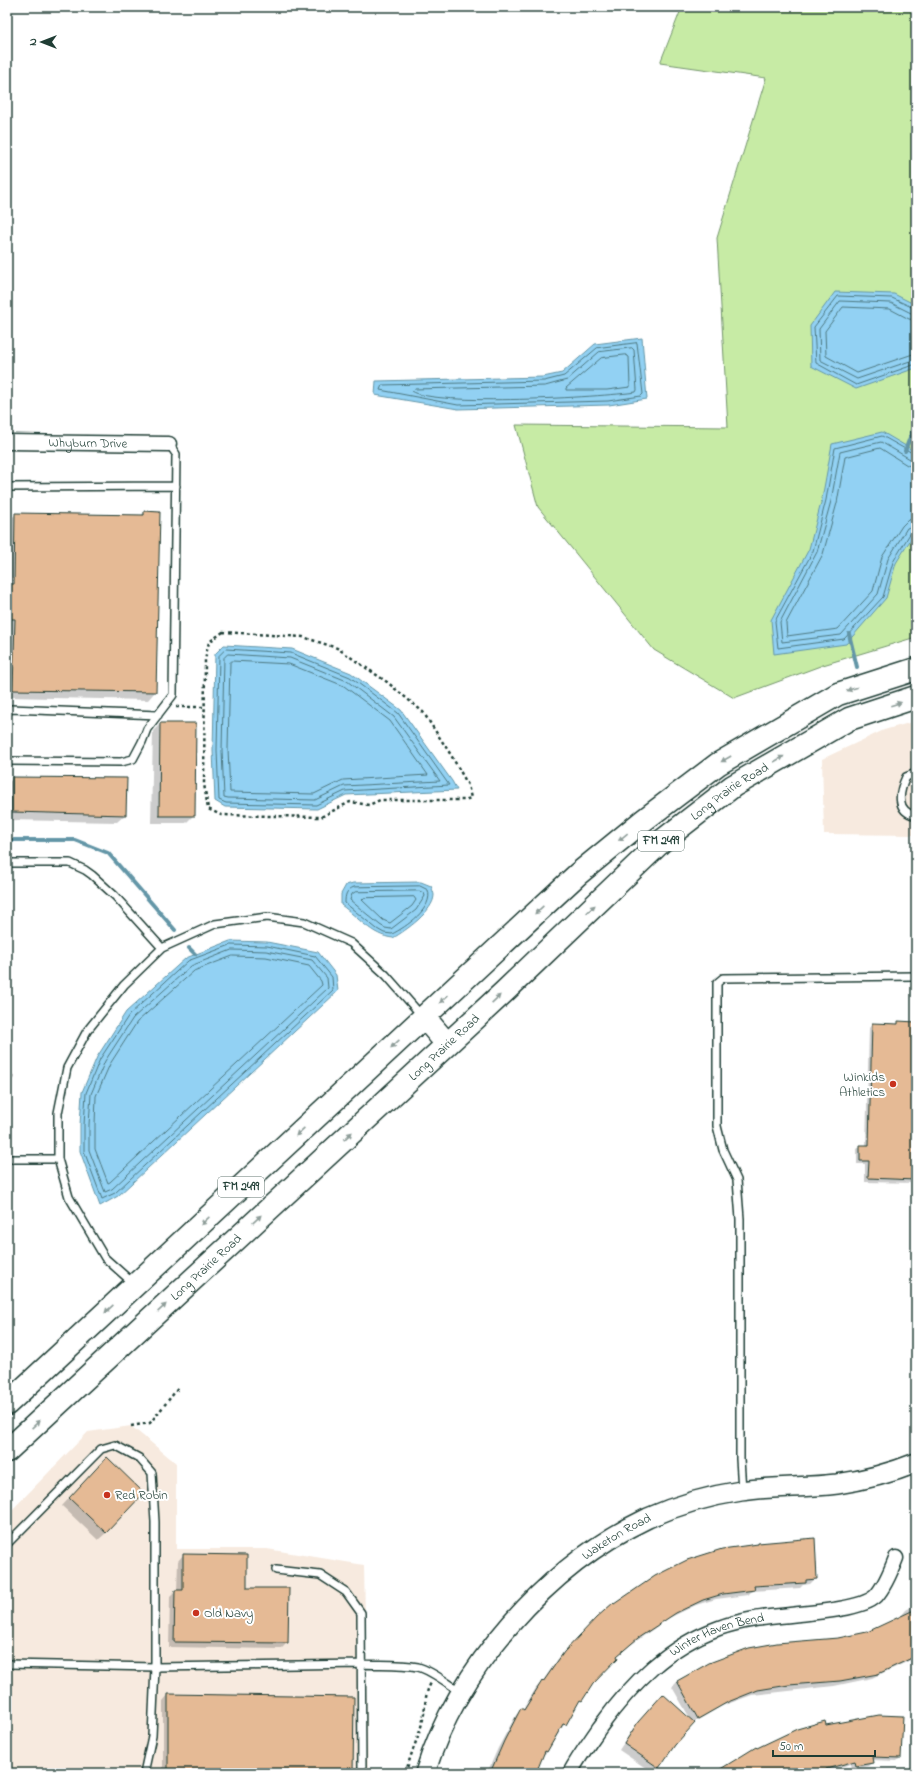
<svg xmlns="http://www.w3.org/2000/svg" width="923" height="1780" font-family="'Indie Flower',sans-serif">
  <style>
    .built { fill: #f7eadf }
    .green { fill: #c7eba5; stroke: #73946c }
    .water { fill: #92d1f3; stroke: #6496a7 }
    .shadow { fill: #0003 }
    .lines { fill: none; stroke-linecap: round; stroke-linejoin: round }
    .shore { stroke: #4d7880; stroke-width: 1 }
    .stream { stroke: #6496a7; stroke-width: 4 }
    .building { fill: #e5ba95; stroke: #1f3d34 }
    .lane-casing { stroke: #1f3d34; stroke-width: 10 }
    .street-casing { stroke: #1f3d34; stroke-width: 17 }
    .secondary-casing { stroke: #1f3d34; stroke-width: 22 }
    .primary-casing { stroke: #1f3d34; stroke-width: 25 }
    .path { stroke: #1f3d34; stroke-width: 2.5; stroke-dasharray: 3 3; stroke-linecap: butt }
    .lane { stroke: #fff; stroke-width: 7 }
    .street { stroke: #fff; stroke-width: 14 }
    .secondary { stroke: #fff; stroke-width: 19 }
    .primary { stroke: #fff; stroke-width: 22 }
    .oneway { fill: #8f9e9a }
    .poi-dot { fill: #c8321e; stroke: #fff; stroke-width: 1.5 }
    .labels { text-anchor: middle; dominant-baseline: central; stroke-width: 4; stroke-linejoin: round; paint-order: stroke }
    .shield { fill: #fff; stroke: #627771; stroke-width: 1 }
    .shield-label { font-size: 12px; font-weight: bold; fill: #1f3d34 }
    .street-label { font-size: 13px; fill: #1f3d34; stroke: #fff }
    .poi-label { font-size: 13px; fill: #1f3d34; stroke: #fff; text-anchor: start }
  </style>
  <rect width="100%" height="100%" fill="#fff"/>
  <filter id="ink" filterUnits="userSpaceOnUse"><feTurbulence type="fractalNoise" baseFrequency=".025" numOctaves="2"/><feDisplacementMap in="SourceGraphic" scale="8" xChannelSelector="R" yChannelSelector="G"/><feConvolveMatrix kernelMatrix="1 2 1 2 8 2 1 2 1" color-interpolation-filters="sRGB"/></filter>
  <g filter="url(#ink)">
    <!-- built -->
    <path class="built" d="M916,721v114l-92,-1 -2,-75 62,-29z
      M131,1426l45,37v86h91l97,16 4,208h-361v-258l81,-83z"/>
    <!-- green -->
    <path class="green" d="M682,7h234v630l-93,28 -89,33 -80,-48 -116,-143 -22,-82 212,2 -11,-189 49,-160 -106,-15z"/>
    <!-- water -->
    <path class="water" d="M835,292l59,2 22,11v63l-60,21 -45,-23 -1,-40z
      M642,338l5,61 -38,6 -151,4 -83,-14 1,-14 167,-4 19,-4 33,-29z
      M882,432l34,20v79l-20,32 -10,35 -40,46 -72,10 -3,-34 38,-71 13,-50 10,-55z
      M224,645l68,4 59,24 50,37 51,71 5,9 -111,5 -29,14 -92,-2 -10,-6 -2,-51 2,-96z
      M421,882l10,4c1,3 3,7 3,9 0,16 -29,36 -41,43 -21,-2 -35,-21 -52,-33v-11l5,-9 7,-2z
      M230,941l37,1 51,10 18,23 2,16 -220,205 -18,10 -20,-55v-26l2,-33 15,-35 29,-45 60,-54z"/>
    <!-- shadow -->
    <path class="shadow" d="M144,512l15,1 -4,179 -7,8 -141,-3 1,-176 8,-7 125,2z
      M160,724l34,91 -8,8h-35l2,-92z
      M13,778l112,37 -8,7 -110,-2v-36z
      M899,1022l17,1v160l-51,-1v-18h-8v-15l4,-3h5l3,-118 3,-4 24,1z
      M7,1046l3,6 -3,3z
      M7,1056l4,4 -4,4z
      M7,1069l8,8 -8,8z
      M99,1466l7,67 -8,7 -36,-34z
      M758,1544l58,34 -6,6 -7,1 -3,3 -48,3 -4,4 -32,4 -20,6 -27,13 -37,26 -16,13 -23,27 -17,21 -29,47 -5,4 -7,17h-48l11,-25 18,-33 5,-5h2l13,-22 6,-6 16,-23 32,-34 24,-20z
      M183,1555l63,34 41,54 -6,6 -112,-2 1,-51 5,-5h2l1,-30z
      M916,1604v52l-3,3 -41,19 -38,8 -82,9 -30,11 -29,17 -40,50 -34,-23 14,-21 25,-28 33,19 -19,-33 5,-5 32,-18 159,-31 33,-16v-1l5,-6z
      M168,1695l184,78h-189v-72z
      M825,1726l75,32 -3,3 -26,-1 1,3 -4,3 -16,3 -1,-5 -26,7v2h-107l39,-23z"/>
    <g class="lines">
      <!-- shore -->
      <path class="shore" d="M916,309l-24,-11 -54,-2 -24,31 2,36 40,22 60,-21
        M916,314l-5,-1 -20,-10 -51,-2 -21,28 1,31 37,19 59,-20
        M916,320l-7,-1 -19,-10 -47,-2 -18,24 1,25 31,17 59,-20
        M637,343l6,51 -2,2 -33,5 -150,4 -78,-15 2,-5 162,-4 20,-5 33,-28z
        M632,348l2,2 3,40 -1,2c-34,5 -202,15 -224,-1l2,-2 131,-3 22,-6 32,-28z
        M626,355l3,2 1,30 -23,3h-41v-2l35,-30z
        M916,455l-34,-19 -47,12 -9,52 -13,51 -38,70 3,27 66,-9 39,-42 10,-35 18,-30 5,-2
        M916,461l-6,-2 -29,-17 -41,10 -9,49 -14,51 -37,70 2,20 59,-7 37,-41 10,-35 19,-31 9,-3
        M916,467l-9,-2 -27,-17 -35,9 -8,46 -14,51 -37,69 1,13 51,-7 35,-38 9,-34 20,-31 6,-6 8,-1
        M226,649l65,4 59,24 48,36 51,72 -104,6 -29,14 -90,-2 -7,-3 -2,-50 2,-94z
        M228,654l62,4 57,23 47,36 46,64 -96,5 -29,14 -87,-2 -4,-1 -2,-47 2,-92z
        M232,661l57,3 55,22 46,35 38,54 -85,5 -29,14 -84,-2 -2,-43 2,-86z
        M420,886l8,4c6,18 -22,37 -36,44l-8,-1 -7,-4 -32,-26c0,-8 1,-13 9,-16z
        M419,891l5,2 1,3 -9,14 -25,19 -6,-1 -5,-3 -30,-25 2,-6 3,-2z
        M414,897l2,3 -4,6 -22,17 -7,-3 -21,-20 2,-2z
        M231,945l36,1 48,10 17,21 1,13 -218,203 -13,6 -18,-48v-26l2,-32 14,-34 29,-44 59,-54z
        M232,950l34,1 46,9 15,18 1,10 -216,201 -7,3 -16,-42v-25l2,-31 14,-33 28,-43 58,-52z
        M233,956l33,1 43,9 12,15 1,4 -212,197 -2,1 -13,-34v-24l1,-29 14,-32 27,-42 57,-51z"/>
      <!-- stream -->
      <path class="stream" d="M905,451l11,-30
        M849,634l8,33
        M7,840h68l33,13 67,77
        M189,948l6,6"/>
    </g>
    <!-- building -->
    <path class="building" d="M144,511l16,1 -4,180 -143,-2 2,-71h-8v-35h7l1,-71 129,2z
      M160,723h36l-1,93h-36z
      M12,777l115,1 -1,37 -114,-3z
      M898,1021l18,1v158l-48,-2 1,-17h-9v-16h9l3,-122 26,1z
      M107,1457l37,36 -38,40 -37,-35z
      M815,1538l2,41 -11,1v3l-52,3 1,4 -32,4 -20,6 -27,13 -38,25 -21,18 1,2 -25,26 -11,17 -2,-1 -14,25 -3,-1 -16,28 -2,-1 -9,22h-46l14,-32 17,-33 3,2 18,-29 1,1 21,-30 32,-34 17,-15 1,1 41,-28 32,-16 35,-11 36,-5v-1z
      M183,1554l64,1v33h42l-1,55 -114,-1 1,-52h8z
      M916,1609v47l-38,18 -38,7 -51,4 -31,5 -30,12 -30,17 -21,-38 32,-18 40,-15 28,-5 61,-5 29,-6z
      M168,1694l186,3 -1,76h-185z
      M663,1694l32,29 -20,22 -16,23 -35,-24 14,-22z
      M879,1715l24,1 -2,42 -29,-1 1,6 -17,3 -1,-5 -29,8 1,4h-113l42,-26 1,1 40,-19 28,-8 1,4z"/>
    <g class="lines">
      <!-- lane casing -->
      <g class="lane-casing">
        <path id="lane" d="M7,487l169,-1
          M7,712l4,-3 147,6
          M7,761l114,1 12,-3 9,-17 5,-13 26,-34 3,-241 -7,-10
          M916,773l-10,4c-7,15 -11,34 10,39
          M7,863h63l15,7 7,5 23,21 47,52
          M7,1159h51
          M133,1283l-28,-25 -36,-61 -11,-38v-46l9,-45 20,-37 37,-46 38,-37 53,-24 52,-7 37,5 47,21 35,32 36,41
          M742,1490l-2,-31v-240l-3,-39 -14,-30 -6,-24v-143l6,-5 193,-2
          M7,1544l94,-95 14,-4 24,13 13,15 3,49v145l-3,69 -8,37
          M276,1570l44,5 26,17 15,21 1,160
          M7,1664l148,3 207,-3c18,1 38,0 56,3 15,4 30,17 43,25"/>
      </g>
      <!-- street casing -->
      <g class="street-casing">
        <g id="street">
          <path id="s1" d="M7,442l162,2"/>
          <path id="s2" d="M570,1773c9,-17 20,-31 30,-46 31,-43 68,-81 119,-99 11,-4 24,-7 36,-9 26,-5 104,-6 121,-23 9,-10 15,-25 20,-38"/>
        </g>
      </g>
      <!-- secondary casing -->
      <g class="secondary-casing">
        <g id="secondary">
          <path id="s3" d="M425,1773c33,-106 122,-207 223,-255 29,-13 61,-22 93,-27 32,-5 64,-3 96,-7 27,-4 54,-11 79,-21"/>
        </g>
      </g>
      <!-- primary casing -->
      <g class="primary-casing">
        <g id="primary">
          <path d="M424,1017l23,27"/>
          <path d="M7,1404l571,-530 66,-54 74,-56 120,-70 78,-25"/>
          <path id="s4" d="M7,1451l497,-459 158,-151 71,-55 116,-67 67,-22"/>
        </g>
      </g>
      <!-- path -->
      <path class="path" d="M223,632l80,5 34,11 50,34 36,30 28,43 17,30 3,13 -7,2h-84l-11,5 -19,-3 -29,15 -100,-2 -13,-6 -4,-25 1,-125 4,-17z
        M176,707h28
        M131,1426l19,-3 29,-36
        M406,1773c4,-19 13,-36 17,-54 3,-13 1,-24 8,-36"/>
      <!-- lane -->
      <use href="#lane" class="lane"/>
      <!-- street -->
      <use href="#street" class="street"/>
      <!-- secondary -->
      <use href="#secondary" class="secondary"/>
      <!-- primary -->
      <use href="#primary" class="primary"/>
    </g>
    <!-- one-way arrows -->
    <defs><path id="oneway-solid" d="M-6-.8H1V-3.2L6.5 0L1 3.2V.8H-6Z"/></defs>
    <g class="oneway">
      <use href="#oneway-solid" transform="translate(852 689) rotate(162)"/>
      <use href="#oneway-solid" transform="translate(896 704) rotate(-18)"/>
      <use href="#oneway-solid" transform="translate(726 759) rotate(150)"/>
      <use href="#oneway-solid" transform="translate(779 759) rotate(-30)"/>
      <use href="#oneway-solid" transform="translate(623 837) rotate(141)"/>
      <use href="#oneway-solid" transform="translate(591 909) rotate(-44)"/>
      <use href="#oneway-solid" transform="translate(539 910) rotate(137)"/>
      <use href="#oneway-solid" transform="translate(444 999) rotate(137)"/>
      <use href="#oneway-solid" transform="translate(496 999) rotate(-43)"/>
      <use href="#oneway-solid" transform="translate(395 1044) rotate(137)"/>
      <use href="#oneway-solid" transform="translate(300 1132) rotate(137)"/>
      <use href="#oneway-solid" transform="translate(348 1136) rotate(-43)"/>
      <use href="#oneway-solid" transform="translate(257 1219) rotate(-43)"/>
      <use href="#oneway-solid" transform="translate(205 1221) rotate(137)"/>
      <use href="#oneway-solid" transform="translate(162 1308) rotate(-43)"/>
      <use href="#oneway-solid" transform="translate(109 1309) rotate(137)"/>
      <use href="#oneway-solid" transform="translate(36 1424) rotate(-43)"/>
    </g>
  </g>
  <!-- markers -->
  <g class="poi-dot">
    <circle cx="893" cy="1084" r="4"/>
    <circle cx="107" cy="1495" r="4"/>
    <circle cx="196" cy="1613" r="4"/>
  </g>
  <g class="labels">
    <!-- shield labels -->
    <g class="shield">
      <rect x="638" y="831" width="46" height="20" rx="3"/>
      <rect x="218" y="1177" width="46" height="20" rx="3"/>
    </g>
    <g class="shield-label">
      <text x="661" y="841">FM 2499</text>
      <text x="241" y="1187">FM 2499</text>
    </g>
    <!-- street labels -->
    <g class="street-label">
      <text stroke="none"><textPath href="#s1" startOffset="81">Whyburn Drive</textPath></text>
      <text stroke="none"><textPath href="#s4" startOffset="979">Long Prairie Road</textPath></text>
      <text stroke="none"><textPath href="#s4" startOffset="595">Long Prairie Road</textPath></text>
      <text stroke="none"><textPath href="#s4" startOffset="271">Long Prairie Road</textPath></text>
      <text stroke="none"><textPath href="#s3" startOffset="311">Waketon Road</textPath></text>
      <text stroke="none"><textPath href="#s2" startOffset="208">Winter Haven Bend</textPath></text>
    </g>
    <!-- poi labels -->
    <g class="poi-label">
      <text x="885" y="1077" text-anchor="end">Winkids<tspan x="885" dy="15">Athletics</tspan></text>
      <text x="115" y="1495">Red Robin</text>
      <text x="204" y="1613">Old Navy</text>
    </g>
  </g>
  <!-- margin -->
  <rect width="923" height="1780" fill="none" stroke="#fff" stroke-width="24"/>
  <rect x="12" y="12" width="899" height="1756" fill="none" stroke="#1f3d34" stroke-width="1.5" filter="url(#ink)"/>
  <!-- north arrow -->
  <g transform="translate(42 42) rotate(270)" stroke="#ffffff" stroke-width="3" paint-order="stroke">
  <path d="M0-3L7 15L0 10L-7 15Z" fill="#1f3d34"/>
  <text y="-6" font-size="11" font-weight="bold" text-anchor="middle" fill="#1f3d34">N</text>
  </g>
  <!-- scale -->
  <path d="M773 1750v6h102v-6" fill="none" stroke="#1f3d34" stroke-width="2"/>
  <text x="779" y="1750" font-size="12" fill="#1f3d34" stroke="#ffffff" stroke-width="3" paint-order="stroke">50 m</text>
</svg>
